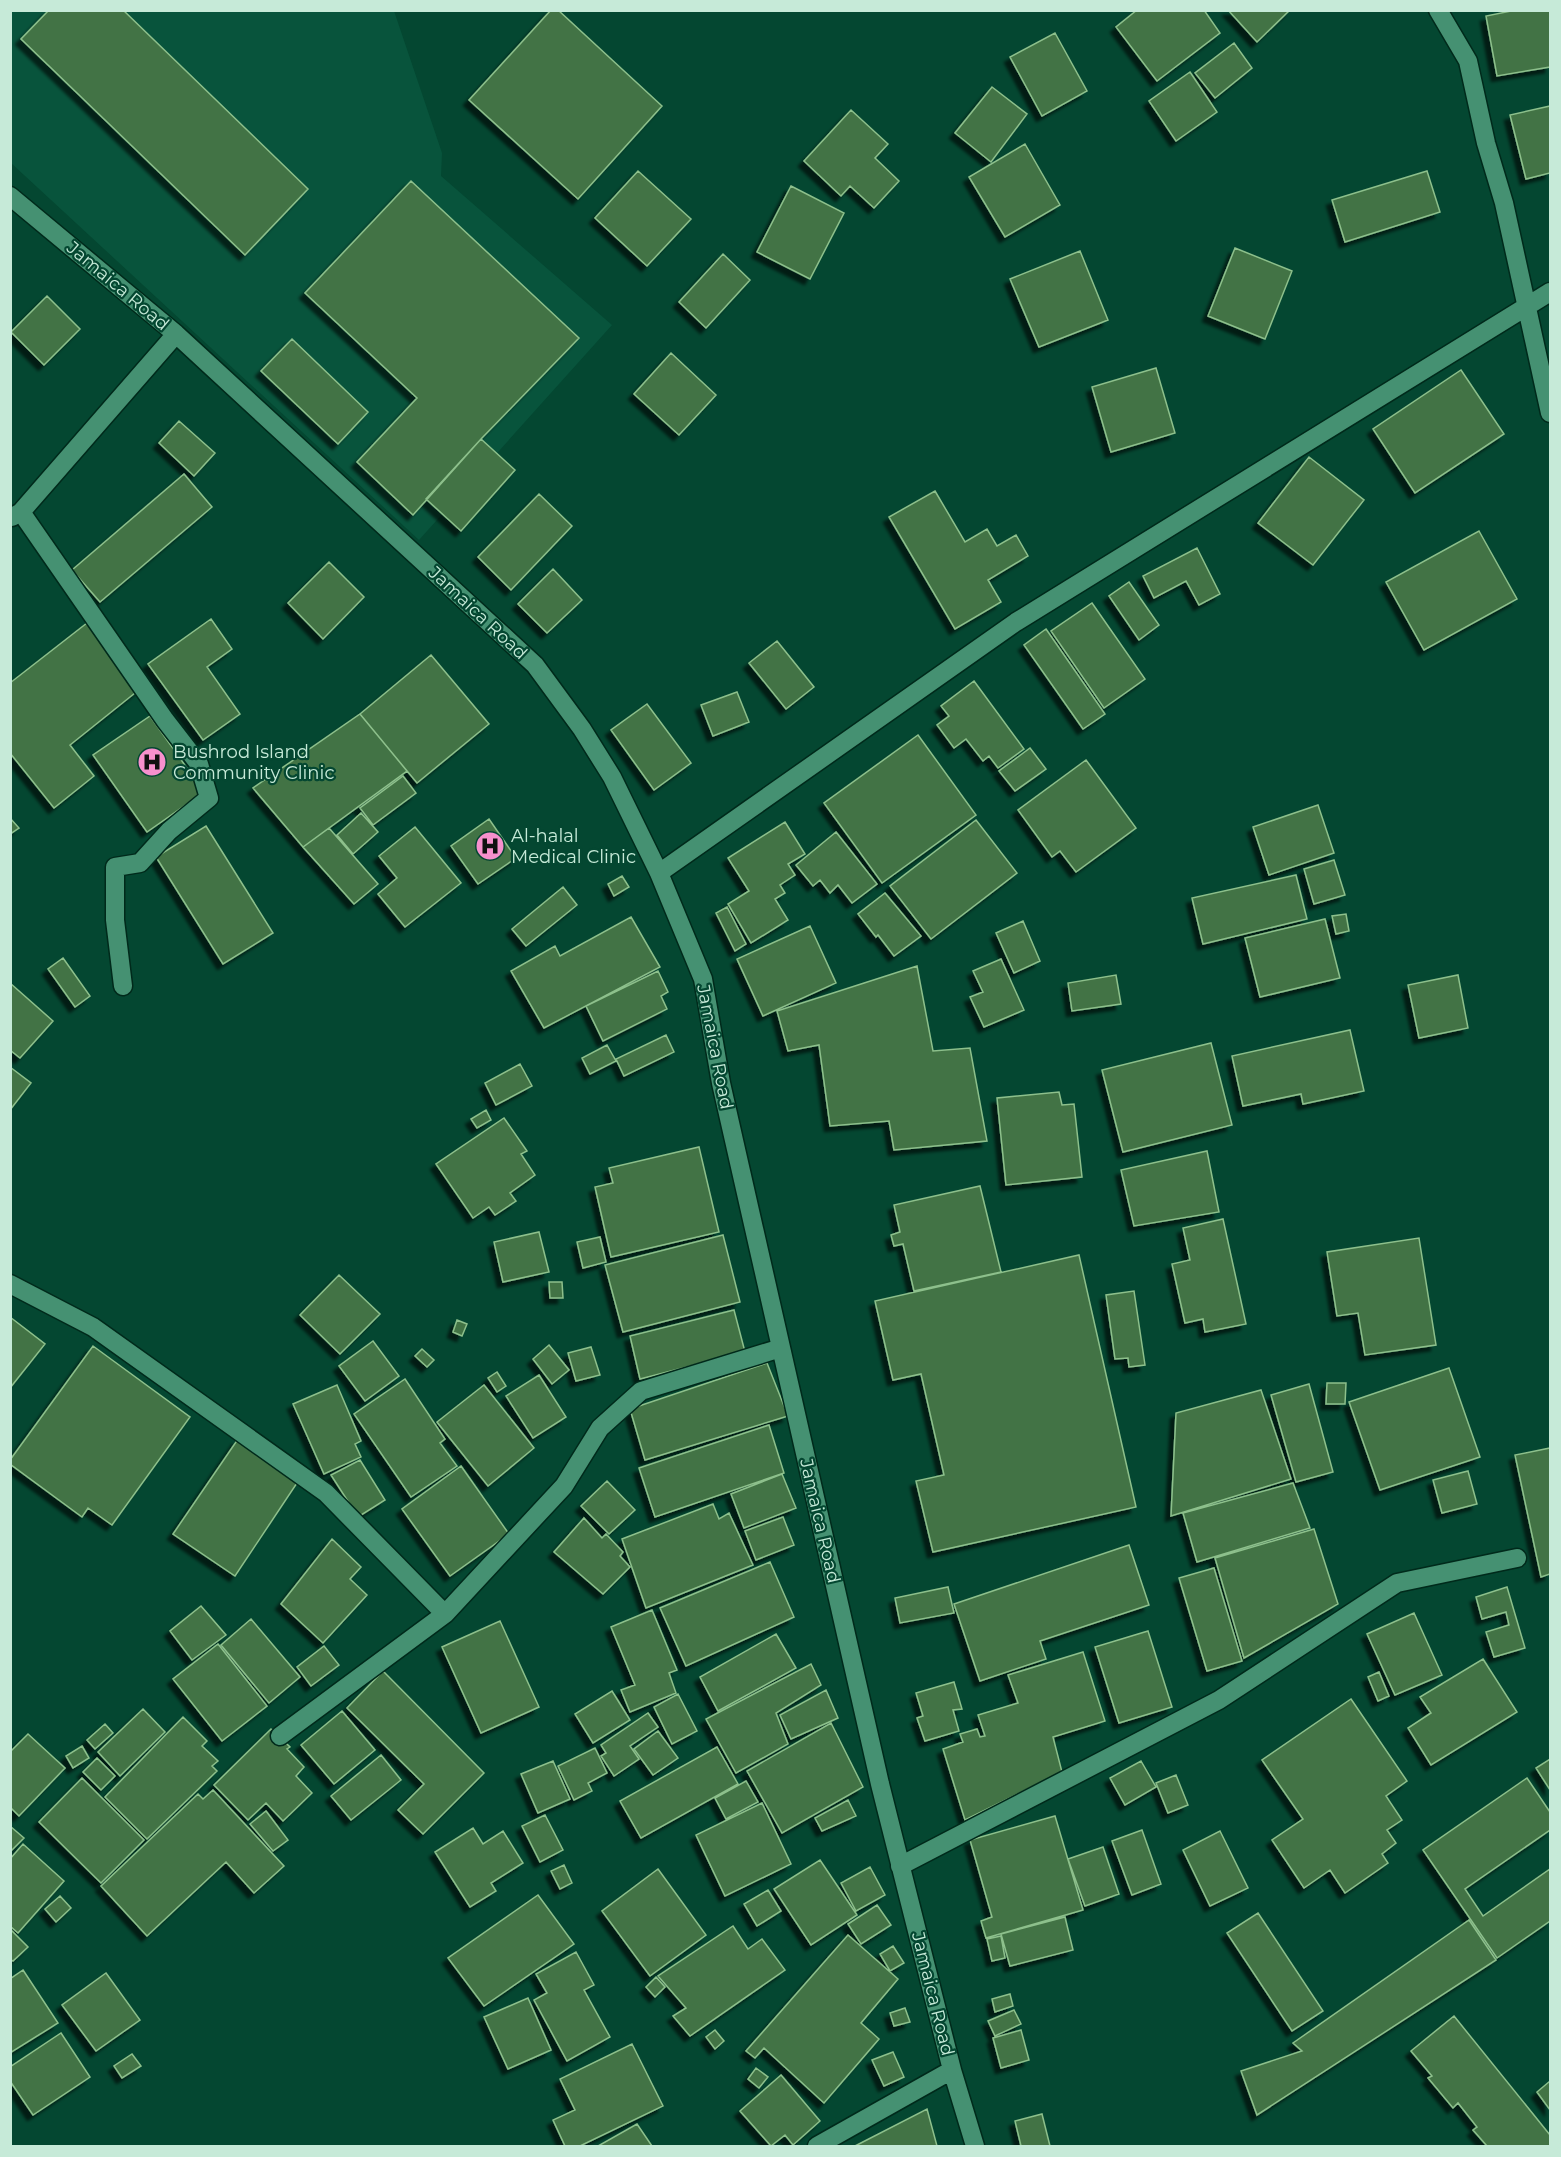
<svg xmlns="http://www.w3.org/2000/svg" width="1561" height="2157" font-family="Montserrat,sans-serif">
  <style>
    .built { fill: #08543c }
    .building { fill: #437344; stroke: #8dc08c; stroke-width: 1.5; filter: url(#shadow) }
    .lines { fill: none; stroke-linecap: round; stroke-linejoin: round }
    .minor-casing { stroke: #002a1b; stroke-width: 21 }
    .minor { stroke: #459172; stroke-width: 18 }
    .labels { text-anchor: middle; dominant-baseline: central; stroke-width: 4.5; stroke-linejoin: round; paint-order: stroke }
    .street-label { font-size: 18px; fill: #c6ead8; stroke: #044731 }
    .poi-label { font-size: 18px; fill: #c6ead8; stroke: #044731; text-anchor: start }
  </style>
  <defs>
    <filter id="shadow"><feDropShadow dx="-5.5" dy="5.5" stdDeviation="1.5" flood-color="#0009"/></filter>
  </defs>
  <rect width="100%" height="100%" fill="#044731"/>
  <!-- built -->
  <path class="built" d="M10,11h384l48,142 -1,23 171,149 -193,215 -408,-377z"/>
  <!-- building -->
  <path class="building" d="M49,10h74l185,179 -63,66 -224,-216z
    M551,10h7l104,96 -84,93 -109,-99z
    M1137,10h67l16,23 -63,48 -41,-54z
    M1228,10h62l-33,32z
    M1516,10h34v57l-53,9 -11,-60z
    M1055,33l32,58 -45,25 -32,-59z
    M1234,43l18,25 -37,30 -20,-25z
    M1190,72l27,40 -41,29 -27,-40z
    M992,87l35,27 -36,48 -36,-29z
    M1550,106v67l-24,6 -16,-64z
    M851,110l37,34 -13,14 24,23 -25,27 -24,-22 -9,10 -37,-35z
    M1025,144l35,61 -55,32 -36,-60z
    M638,171l53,48 -44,47 -52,-48z
    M1427,171l13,41 -95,30 -13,-42z
    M411,181l168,157 -98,101 -68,76 -56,-53 60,-64 -112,-105z
    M791,186l53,27 -34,66 -53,-27z
    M1235,248l57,23 -27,68 -57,-23z
    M1080,251l28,69 -69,27 -29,-68z
    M723,254l27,26 -44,48 -27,-26z
    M47,296l33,33 -36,36 -33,-33z
    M292,339l76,73 -30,32 -77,-73z
    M671,353l45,42 -37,40 -45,-41z
    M1156,368l19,65 -64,19 -19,-65z
    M1461,370l43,64 -89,59 -42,-64z
    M179,421l36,32 -21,23 -35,-33z
    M481,439l34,31 -54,61 -35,-32z
    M1309,457l55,43 -51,65 -55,-42z
    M184,474l28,33 -112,95 -28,-32z
    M935,491l30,51 22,-13 10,17 19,-11 12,21 -40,24 13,22 -46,27 -66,-112z
    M539,494l33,32 -61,64 -33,-33z
    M1479,531l38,68 -93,51 -38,-68z
    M1197,548l23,46 -21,11 -13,-24 -32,17 -11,-22z
    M329,562l35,35 -41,42 -35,-36z
    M553,569l29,31 -35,33 -29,-29z
    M1129,582l30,43 -20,15 -30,-44z
    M1092,603l53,76 -41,29 -53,-77z
    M211,619l21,30 -25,18 33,47 -37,26 -55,-76z
    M87,623l53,66 -70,56 24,31 -40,32 -44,-55v-70z
    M1046,629l59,85 -22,15 -59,-84z
    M777,641l37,46 -28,22 -37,-46z
    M431,655l58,69 -72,59 -57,-69z
    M974,681l50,68 -26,19 -9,-12 -6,5 -17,-22 -12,9 -17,-23 12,-9 -8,-10z
    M737,692l12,30 -36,14 -12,-31z
    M647,704l44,59 -37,27 -43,-60z
    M360,714l47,57 -104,76 -50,-59z
    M150,716l54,76 -57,40 -54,-77z
    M918,735l58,80 -94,68 -58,-80z
    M1030,748l16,21 -31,22 -16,-20z
    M1086,760l50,68 -60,44 -16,-21 -8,6 -34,-47z
    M403,776l13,17 -43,32 -13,-17z
    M1318,805l16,48 -65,22 -16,-48z
    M361,813l17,19 -25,22 -16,-19z
    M10,818l9,10 -9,6z
    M489,819l27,39 -38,26 -27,-38z
    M976,820l41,53 -86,66 -41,-53z
    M785,822l20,32 -17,10 7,11 -15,10 5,8 -10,6 13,21 -37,23 -23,-39 21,-13 -21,-33z
    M206,826l67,107 -50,31 -67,-107z
    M415,827l46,56 -56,44 -27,-33 19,-16 -18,-22z
    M329,828l49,56 -24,20 -51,-57z
    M836,832l41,52 -25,19 -14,-18 -8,8 -10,-13 -7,6 -17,-21z
    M1334,860l11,35 -31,9 -10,-35z
    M1296,875l11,44 -104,25 -11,-46z
    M622,876l7,11 -15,9 -6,-12z
    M563,887l14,18 -51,41 -14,-17z
    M885,893l36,43 -27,20 -16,-21 -2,2 -18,-23z
    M727,907l19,37 -11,7 -19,-38z
    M1346,914l3,17 -13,3 -4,-18z
    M631,917l29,50 -116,61 -33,-57 44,-25 5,10z
    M1325,919l15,59 -80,19 -15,-59z
    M1023,921l17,40 -26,12 -18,-40z
    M810,926l26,57 -73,33 -26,-57z
    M63,958l27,38 -15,11 -27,-38z
    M1001,959l23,51 -40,17 -14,-30 13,-5 -10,-21z
    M917,966l16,85 37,-3 17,93 -93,9 -5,-29 -59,5 -11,-81 -31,6 -11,-40z
    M658,971l10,21 -7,4 6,13 -64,32 -17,-35z
    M1116,975l5,29 -49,7 -4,-28z
    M1458,975l10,53 -49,10 -11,-53z
    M10,983l43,38 -33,37 -10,-8z
    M1350,1030l14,61 -61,13 -2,-10 -58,12 -11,-50z
    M666,1035l8,17 -50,24 -8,-17z
    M1211,1043l21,82 -109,27 -21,-82z
    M607,1045l9,16 -26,13 -8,-16z
    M520,1064l12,22 -36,19 -11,-22z
    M10,1067l21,16 -21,27z
    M1059,1092l3,13 12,-1 8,73 -76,8 -9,-87z
    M486,1110l5,10 -14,8 -6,-9z
    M504,1118l23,33 -6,3 14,21 -25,18 6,8 -21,14 -6,-8 -16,11 -37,-54z
    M699,1147l20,85 -108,25 -16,-70 18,-4 -4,-15z
    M1207,1151l12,61 -85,14 -13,-56z
    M980,1186l21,86 -87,19 -11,-47 -9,2 -3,-11 9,-3 -6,-27z
    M1223,1219l23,105 -41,8 -2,-13 -18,4 -13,-59 18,-4 -7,-32z
    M539,1232l10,40 -46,10 -9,-40z
    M723,1235l17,67 -117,30 -18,-67z
    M600,1237l6,25 -23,6 -6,-26z
    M1419,1238l17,107 -71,10 -7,-42 -21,3 -10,-64z
    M1079,1255l57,252 -203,45 -17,-71 28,-6 -23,-101 -28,6 -18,-79z
    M339,1275l41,39 -40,40 -40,-39z
    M549,1282h13l1,16h-13z
    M1134,1291l11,74 -16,2 -1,-9 -13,1 -9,-64z
    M734,1310l11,42 -105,27 -10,-43z
    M10,1317l35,27 -35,44z
    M457,1320l10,4 -5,12 -9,-4z
    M373,1341l26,35 -34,25 -26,-35z
    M549,1345l20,25 -17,14 -19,-25z
    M93,1346l97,71 -78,108 -24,-17 -6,9 -72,-53v-4z
    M591,1347l9,28 -24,6 -8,-28z
    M422,1349l12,11 -7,7 -12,-11z
    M767,1363l21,53 -143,44 -15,-51z
    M1449,1368l31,89 -100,33 -31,-88z
    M497,1372l9,14 -9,6 -9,-14z
    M539,1375l27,42 -33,21 -27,-42z
    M405,1379l40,60 -5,4 17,23 -46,31 -57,-83z
    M1327,1383h19l-1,21h-19z
    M1309,1384l24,88 -37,10 -25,-87z
    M337,1385l24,56 -6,3 6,13 -37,17 -31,-70z
    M484,1385l50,63 -46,38 -51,-64z
    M1261,1390l30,89 -120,37 5,-103z
    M769,1425l15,48 -129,44 -16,-49z
    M238,1439l61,41 -64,96 -62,-42z
    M1550,1448v126l-9,3 -26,-122z
    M360,1460l25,40 -27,17 -27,-42z
    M461,1466l48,68 -59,42 -48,-67z
    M1468,1471l9,33 -35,9 -9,-33z
    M782,1474l14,34 -52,20 -13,-34z
    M607,1481l28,29 -26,24 -28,-28z
    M1293,1483l17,45 -113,34 -14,-49z
    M713,1504l6,15 10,-6 24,52 -107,43 -24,-69z
    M783,1517l11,28 -38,15 -11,-29z
    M584,1518l18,20 4,-4 17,18 -3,4 10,11 -27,27 -49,-42z
    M1314,1529l24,75 -94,54 -29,-100z
    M332,1539l29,28 -11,12 17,16 -44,48 -42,-39z
    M1129,1545l20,60 -109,36 6,18 -66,22 -26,-77z
    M770,1562l24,55 -108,49 -26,-58z
    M1214,1568l28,93 -35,10 -28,-93z
    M948,1587l6,26 -54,10 -5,-25z
    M1507,1587l18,61 -31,9 -8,-25 23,-7 -3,-13 -24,7 -6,-22z
    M201,1606l25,29 -34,25 -22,-29z
    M652,1610l25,60 -8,3 7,20 -46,19 -9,-22 14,-5 -24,-58z
    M1414,1613l28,62 -47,20 -28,-61z
    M251,1619l49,58 -31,26 -48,-58z
    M500,1621l39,86 -58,26 -39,-86z
    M1148,1631l24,76 -53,16 -24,-76z
    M776,1634l20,34 -78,43 -18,-34z
    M218,1644l49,62 -45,35 -49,-62z
    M324,1646l15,19 -28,21 -14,-19z
    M1083,1652l22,69 -52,16 9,35 -97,48 -22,-71 20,-7 -3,-8 17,-5 3,8 5,-1 -7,-21 40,-12 -10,-28z
    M1483,1659l34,53 -86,53 -23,-37 23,-15 -11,-16z
    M811,1664l10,21 -45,28 12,31 -52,29 -30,-54z
    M383,1671l101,102 -61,61 -25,-24 26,-26 -77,-76z
    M1379,1672l10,24 -11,5 -10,-24z
    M954,1682l8,27 -9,1 6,21 -34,10 -8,-23 6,-2 -7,-23z
    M826,1690l12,28 -47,21 -11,-24z
    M612,1691l18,29 -37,23 -18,-29z
    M678,1694l19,37 -25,13 -18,-37z
    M1351,1699l56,82 -21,15 16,24 -15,10 9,13 -14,11 6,9 -43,30 -15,-23 -26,18 -32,-48 31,-21 -41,-59z
    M143,1709l22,23 -45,44 -22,-24z
    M342,1711l33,39 -41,34 -33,-39z
    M648,1713l10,14 -28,19 9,13 -25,17 -13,-20 5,-3 -5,-8z
    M183,1717l24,24 -5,5 16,15 -6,5 5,5 -70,68 -42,-42z
    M831,1723l32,64 -81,46 -35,-62z
    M105,1724l8,9 -18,16 -8,-9z
    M271,1729l19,18 -3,2 17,18 -8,9 16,17 -29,28 -17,-18 -18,17 -34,-35z
    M658,1731l20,27 -25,17 -19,-26z
    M28,1734l37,34 -46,48 -9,-9v-55z
    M82,1746l7,12 -16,10 -7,-12z
    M717,1747l21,37 -97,54 -21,-37z
    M595,1748l12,25 -19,10 4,8 -18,9 -16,-34z
    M381,1755l20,25 -50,40 -20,-24z
    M97,1758l18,18 -14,14 -18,-18z
    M1550,1759v31l-14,-22z
    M553,1761l17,38 -32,14 -17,-39z
    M1141,1761l15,26 -31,18 -15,-27z
    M1176,1775l12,30 -20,8 -12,-30z
    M82,1778l62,62 -43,43 -62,-61z
    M1527,1778l23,34v18l-85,59 18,27 67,-47v52l-53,37 -74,-108z
    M746,1781l12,21 -32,17 -11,-21z
    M213,1790l71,76 -30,27 -28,-31 -79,74 -46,-50 97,-92 5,5z
    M848,1800l8,16 -34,15 -7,-13z
    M762,1803l29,61 -66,32 -29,-61z
    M266,1811l22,29 -15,11 -23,-27z
    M545,1815l18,35 -23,12 -18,-36z
    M1055,1816l28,94 -97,28 -5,-17 11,-4 -22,-77z
    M10,1826l14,12 -14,14z
    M473,1828l10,16 20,-13 20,32 -32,20 5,8 -26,16 -35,-55z
    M1142,1830l19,54 -29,11 -20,-54z
    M1220,1831l28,57 -38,18 -27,-56z
    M23,1844l41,37 -46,52 -8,-7v-67z
    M1103,1847l16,47 -34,12 -17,-47z
    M820,1860l37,55 -46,30 -37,-56z
    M564,1865l8,18 -12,6 -9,-18z
    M870,1867l15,28 -29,16 -15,-28z
    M658,1869l48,66 -56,41 -48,-65z
    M768,1890l13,21 -24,15 -13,-22z
    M538,1895l36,49 -90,62 -36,-48z
    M60,1896l11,12 -15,14 -11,-13z
    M877,1905l14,20 -30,19 -13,-20z
    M1258,1913l65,98 -31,20 -65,-98z
    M1065,1917l8,33 -63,16 -9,-32z
    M1469,1920l27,40 -239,155 -16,-44 61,-20 -9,-8z
    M733,1926l15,23 14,-10 23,31 -95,66 -17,-20 13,-8 -28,-32z
    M10,1929l18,18 -15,14 -3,-2z
    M848,1935l50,44 -37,44 18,16 -55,64 -60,-55 -9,10 -9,-7z
    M1001,1936l4,22 -13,3 -5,-22z
    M893,1946l11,17 -14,8 -10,-17z
    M576,1952l18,33 -10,5 26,47 -43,24 -33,-61 13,-7 -11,-19z
    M23,1970l35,53 -48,30v-74z
    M106,1973l34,47 -44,31 -34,-46z
    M656,1977l9,10 -10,10 -9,-10z
    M1010,1994l3,12 -18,6 -3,-13z
    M528,1998l23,52 -43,19 -24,-52z
    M905,2008l5,14 -16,4 -4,-13z
    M1014,2010l7,14 -26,12 -7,-15z
    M1454,2016l96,119v11h-63l-14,-16 4,-3 -19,-24 -5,5 -25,-30 4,-2 -21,-25z
    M715,2030l9,11 -9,8 -9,-12z
    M1021,2030l8,30 -28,8 -8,-30z
    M61,2033l29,44 -57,38 -23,-34v-14z
    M632,2044l31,62 -83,40h-15l-12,-26 22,-10 -15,-31z
    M893,2052l11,25 -20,9 -12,-26z
    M132,2054l9,12 -19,12 -8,-12z
    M756,2068l12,9 -9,11 -11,-9z
    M781,2075l39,46 -27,24 -8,-10 -14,11 -31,-35z
    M1550,2081v29l-13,-18z
    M927,2109l10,37h-82z
    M1042,2114l8,32h-29l-6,-25z
    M637,2124l15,22h-54z"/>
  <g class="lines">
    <!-- minor casing -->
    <g class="minor-casing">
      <path id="minor" d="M1438,10l30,51 18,82 18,60 46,210
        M10,196l166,138 359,331 47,64 30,48 47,96 44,106 18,104 159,701 72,286 23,76
        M21,512l144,208 34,44 10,34 -40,33 -29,32 -25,4v53l8,66
        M12,517l9,-5 155,-178
        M659,873l357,-251 534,-330
        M10,1284l83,43 233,166 119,121
        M280,1736l165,-122 119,-128 36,-58 41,-37 140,-43
        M900,1866l319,-166 178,-117 120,-25
        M817,2146l135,-76"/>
    </g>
    <!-- minor -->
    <use href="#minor" class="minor"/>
  </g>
  <!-- icons -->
  <defs>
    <g id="hospital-disc" transform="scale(1.5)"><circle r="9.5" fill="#f790cd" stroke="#044731"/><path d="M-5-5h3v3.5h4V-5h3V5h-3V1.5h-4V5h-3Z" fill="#111"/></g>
  </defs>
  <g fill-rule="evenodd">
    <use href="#hospital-disc" x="152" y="762"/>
    <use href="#hospital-disc" x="490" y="846"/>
  </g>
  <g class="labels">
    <!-- street labels -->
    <g class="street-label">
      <text transform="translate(118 286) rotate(40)">Jamaica Road</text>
      <text transform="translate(478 613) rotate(43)">Jamaica Road</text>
      <text transform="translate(715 1047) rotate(79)">Jamaica Road</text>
      <text transform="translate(820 1521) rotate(77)">Jamaica Road</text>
      <text transform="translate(933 1994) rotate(76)">Jamaica Road</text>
    </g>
    <!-- poi labels -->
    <g class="poi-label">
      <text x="173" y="752">Bushrod Island<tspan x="173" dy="21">Community Clinic</tspan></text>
      <text x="511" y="836">Al-halal<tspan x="511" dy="21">Medical Clinic</tspan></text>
    </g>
  </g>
  <!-- border -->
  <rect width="1561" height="2157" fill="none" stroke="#c6ead8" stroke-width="24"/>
</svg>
